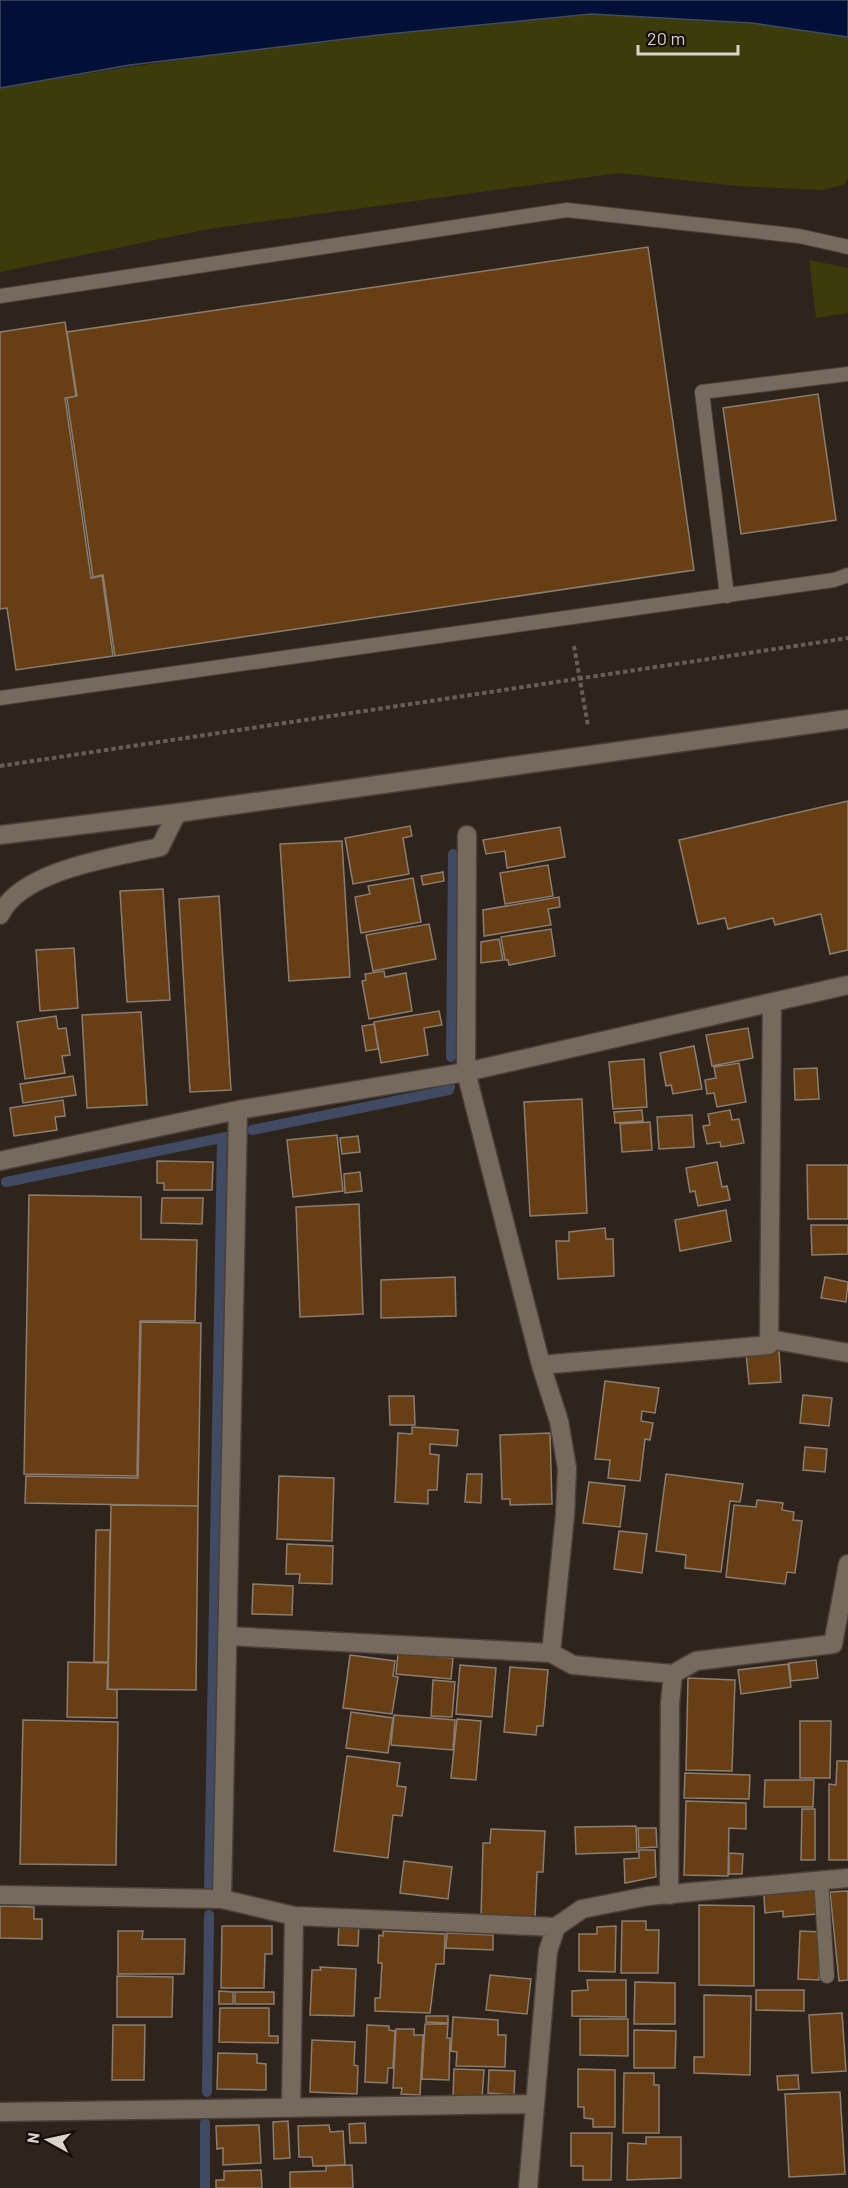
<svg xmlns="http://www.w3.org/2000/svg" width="848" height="2188" font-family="Barlow,sans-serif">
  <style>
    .green { fill: #3b3c0a }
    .water { fill: #001036; stroke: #414a63; stroke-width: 1.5 }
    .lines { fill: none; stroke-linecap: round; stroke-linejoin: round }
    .stream { stroke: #414a63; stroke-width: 10 }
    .building { fill: #683f15; stroke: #8a7d71; stroke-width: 1.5 }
    .lane-casing { stroke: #4a4039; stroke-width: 16 }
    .street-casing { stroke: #4a4039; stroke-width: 21 }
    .secondary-casing { stroke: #4a4039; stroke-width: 21 }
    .path { stroke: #685e56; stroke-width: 4; stroke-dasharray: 4.5 3; stroke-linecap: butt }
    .lane { stroke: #76695e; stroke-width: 14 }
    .street { stroke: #76695e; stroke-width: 18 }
    .secondary { stroke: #76695e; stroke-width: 18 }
    .path-bridge { stroke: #685e56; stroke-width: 4; stroke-dasharray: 4.5 3; stroke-linecap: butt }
  </style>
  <rect width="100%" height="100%" fill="#2f241b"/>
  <!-- green -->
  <path class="green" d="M591,14l161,9 96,14v140l-3,7 -22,6 -86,-4 -118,-13 -410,56 -209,43v-184c196,-35 393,-55 591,-74z
    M809,260l39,8v45l-32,5z"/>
  <!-- water -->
  <path class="water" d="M0,0h848v37l-96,-14 -161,-9 -213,21 -248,30 -130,23z"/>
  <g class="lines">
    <!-- stream -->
    <path class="stream" d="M451,1057l2,-203
      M252,1130l197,-40 1,-3
      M6,1182l220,-45
      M209,1891l13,-752
      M207,2092l2,-177
      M205,2188v-65"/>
  </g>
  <!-- building -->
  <path class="building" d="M648,247l46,323 -579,86 -12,-81 -10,2 -26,-179 10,-2 -10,-64z
    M65,322l11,74 -11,2 26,180 11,-2 11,80 -97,14 -9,-62 -7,1v-277z
    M818,394l18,126 -95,14 -18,-126z
    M848,801v149l-18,4 -9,-40 -46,11 -2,-7 -45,11 -3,-11 -27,6 -19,-84z
    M410,826l2,10 -9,2 6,36 -56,10 -8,-46z
    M560,827l5,30 -58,11 -2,-17 -19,3 -3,-14z
    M342,841l8,136 -61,4 -9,-137z
    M548,865l5,31 -48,8 -5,-31z
    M443,872l1,9 -21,4 -2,-9z
    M413,878l8,44 -60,11 -6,-36 15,-3 -2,-8z
    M163,889l7,111 -43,2 -7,-111z
    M219,896l12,194 -41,2 -11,-193z
    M559,897l1,10 -12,2 3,16 -67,11 -1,-26z
    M429,924l7,35 -63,12 -7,-36z
    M551,929l4,27 -46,9 -1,-5h-3l-4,-23z
    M499,939l4,21 -22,3v-21z
    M74,948l4,60 -38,3 -4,-61z
    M384,971l1,6 21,-4 6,38 -43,8 -7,-38 4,-1 -1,-6z
    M439,1011l3,14 -18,3 4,27 -47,8 -7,-41z
    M141,1012l6,93 -60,3 -5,-93z
    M56,1016l2,13 8,-1 4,27 -8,1 3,17 -40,6 -8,-57z
    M374,1024l4,25 -12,2 -4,-25z
    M748,1028l5,30 -41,8 -6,-31z
    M694,1046l8,43 -29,5 -2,-9 -5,1 -6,-33z
    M644,1059l3,48 -34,2 -4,-47z
    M739,1063l7,39 -29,5 -3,-14 -7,1 -2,-14 11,-2 -2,-11z
    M817,1068l2,31 -24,1 -1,-31z
    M73,1076l3,19 -53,8 -3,-19z
    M582,1099l5,114 -57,3 -6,-114z
    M63,1100l2,16 -10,1 2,13 -43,6 -4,-28z
    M642,1110l1,11 -28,2 -1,-11z
    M730,1110l2,10 7,-1 5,24 -23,4 -1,-5 -13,2 -4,-18 7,-1 -2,-11z
    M692,1115l2,32 -35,2 -2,-32z
    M650,1122l2,28 -30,2 -2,-28z
    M337,1135l6,56 -50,6 -6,-57z
    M358,1136l2,16 -18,2 -2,-16z
    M157,1161l56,1 -1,28h-48v-7h-7z
    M717,1162l5,25 5,-1 3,14 -32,6 -3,-15 -5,1 -4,-24z
    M807,1165h41v54h-40z
    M360,1172l2,19 -17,2 -1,-19z
    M29,1195l112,2v42l56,1 -2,81h-55l-3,155 -113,-2z
    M162,1198h41l-1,26 -41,-1z
    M359,1204l4,110 -63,3 -4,-110z
    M726,1210l5,31 -51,10 -5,-31z
    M811,1225h37v29l-36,1z
    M605,1228l1,11h7l1,37 -56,3 -2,-38h13v-9z
    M455,1277l1,39 -75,2v-38z
    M825,1277l23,5 -2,20 -25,-4z
    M141,1322l60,1 -3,183 -173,-3 1,-27 112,2z
    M779,1350l2,32 -32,2 -3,-31z
    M605,1381l54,7 -4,25 -13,-2 -1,10 12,2 -3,17 -5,-1 -5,42 -32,-3 2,-18 -15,-1z
    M803,1395l29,3 -3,28 -29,-3z
    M389,1396h25l1,29h-25z
    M412,1427l46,3 -1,16 -27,-2v10l9,1 -2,35h-9v14l-33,-2 3,-69 14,1z
    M550,1433l2,71 -42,1v-6h-8l-2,-64z
    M805,1447l22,2 -2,23 -22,-2z
    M467,1474h15l-1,29 -16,-1z
    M666,1474l77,10 -3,18 -10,-1 -9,71 -36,-4 1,-13 -30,-4z
    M279,1476l55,2 -2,63 -55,-2z
    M589,1482l36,4 -5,41 -37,-4z
    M757,1500l26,3 -1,7 12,2 -1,8 9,1 -7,52 -8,-1 -2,12 -59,-7 8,-72 22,2z
    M111,1505l87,1 -2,184 -88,-1z
    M96,1530h14l-2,132h-14z
    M619,1531l28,3 -5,39 -28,-4z
    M287,1544l46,2 -1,38 -33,-1 1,-9h-14z
    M253,1584l40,2 -1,29 -40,-1z
    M398,1653l55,5 -2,21 -55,-5z
    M350,1655l45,6 -2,15 5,1 -6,37 -49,-6z
    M816,1660l2,18 -27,3 -2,-18z
    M68,1662l40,1 -1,26 10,1v28l-50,-1z
    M788,1664l3,23 -50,7 -3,-24z
    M460,1665l36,3 -4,49 -36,-3z
    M510,1667l38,3 -5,56h-6l-1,9 -32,-3z
    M688,1678l47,2 -3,91 -46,-1z
    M433,1680l22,2 -3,35 -21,-1z
    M351,1712l42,6 -5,35 -42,-5z
    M394,1715l61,5 -2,30 -62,-5z
    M457,1719l24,2 -5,59 -25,-2z
    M23,1720l95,2 -2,143 -96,-1z
    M800,1721h31l-1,57h-30z
    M347,1756l53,7 -3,23 9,1 -4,29 -9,-1 -5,43 -54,-7z
    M837,1761h11v99h-19v-76l7,1z
    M685,1773l65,2 -1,24 -65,-1z
    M765,1780h49l-1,27h-49z
    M686,1801l60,2v26l-17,-1 -1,48 -44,-1z
    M802,1809h13v51h-14z
    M636,1826l1,26 -61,2 -1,-27z
    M638,1828h18l1,19 -18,1z
    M491,1829l54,2 -2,41h-6l-2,46 -54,-2 2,-73h7z
    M639,1850h16l1,27 -31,6 -1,-24 15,-1z
    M729,1853l14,1 -1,20h-13z
    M404,1861l48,6 -4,32 -48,-6z
    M816,1890l1,24 -34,3v-6l-18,2 -1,-18z
    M848,1891v89l-9,1 -9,-89z
    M699,1905l55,1v80l-55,-1z
    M0,1906l34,1v12h8v20l-42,-1z
    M622,1921h24v9h13l-1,43h-37z
    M339,1924l20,1 -1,21 -20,-1z
    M222,1926h50v28h-7l-1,34h-43z
    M616,1926l-1,46 -36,-1v-37h18v-7z
    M118,1931h25l-1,8h43l-1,35h-66z
    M383,1931l62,3 -1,30h-8l-6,49 -55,-2v-13h5l2,-35h-4l1,-28 4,1z
    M800,1931l21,1 -2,48 -21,-1z
    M447,1933l46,2v15l-47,-2z
    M320,1967l36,2 -2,47 -44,-1 2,-45h9z
    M490,1975l41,4 -4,35 -41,-4z
    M117,1976l56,1 -1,40h-55z
    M587,1980h39v37l-54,-1v-25l16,-1z
    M635,1982l40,1v41h-41z
    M756,1990h48v21l-48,-1z
    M219,1991l14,1v12h-14z
    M235,1992h39v12h-39z
    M704,1995l47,1 -1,79 -56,-2v-16h10z
    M220,2008h49v28h9v7l-59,-1z
    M842,2013l4,58 -34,2 -3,-58z
    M426,2016h22v7l-22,-1z
    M453,2017l45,3v15h8l-1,32 -49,-1 1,-14 -6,-1z
    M580,2019h48v37l-48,-1z
    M425,2024h23l-1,14h3l-1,42 -27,-1z
    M113,2025h32l-1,55h-32z
    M367,2025l22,1v4l6,1 -2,37h-5l-1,15 -22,-1z
    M396,2029h18v6h9l-3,60 -19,-1 1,-6h-9z
    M634,2030l42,1 -1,37h-41z
    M312,2040l43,2 -1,23 4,1 -1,28 -47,-2z
    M218,2053l39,1v9l9,1v26l-49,-1z
    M454,2069l30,1 -2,28 -29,-1z
    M578,2069l37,1v57h-22v-8l-9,-1v-11h-6z
    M489,2070l26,1 -1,24 -26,-2z
    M624,2073h30v12h5v48h-36z
    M798,2075l1,14 -21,1 -1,-14z
    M840,2092l5,82 -56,3 -4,-83z
    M288,2121l2,37 -16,1 -1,-37z
    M365,2123l1,20h-16l-1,-19z
    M259,2125l2,38 -38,2v-17l-6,1 -1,-23z
    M329,2125l1,7 13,-1 2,34 -32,1 -1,-9h-13l-1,-31z
    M571,2133h41l-1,47h-28v-14h-12z
    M646,2137h35v41l-54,2 1,-37 18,1z
    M352,2165l1,23h-63v-16l36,-1v-5z
    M261,2170l1,18h-46v-8h8v-9z"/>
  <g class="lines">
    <!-- lane casing -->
    <g class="lane-casing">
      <path id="lane" d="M0,296l567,-86 232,26 49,11
        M727,596l-25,-204 146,-18
        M0,698l834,-118 14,-5
        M821,1879l6,97"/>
    </g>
    <!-- street casing -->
    <g class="street-casing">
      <path id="street" d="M0,915c21,-45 115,-58 160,-68l17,-34
        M0,1161l238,-51 228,-38 382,-87
        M769,1339l79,14
        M541,1365l228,-20 3,-343
        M227,1636l324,17 14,-138 2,-47 -8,-47 -18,-56 -75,-293 1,-237
        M551,1653l22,12 100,9
        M0,1895l222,4 16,-789
        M669,1895l1,-192 3,-29 23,-13 137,-17 15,-80
        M222,1899l72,17 -3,192
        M294,1916l262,11
        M0,2112l535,-8
        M528,2188l20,-237 8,-24 26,-18 66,-13 200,-18"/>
    </g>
    <!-- secondary casing -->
    <g class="secondary-casing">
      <path id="secondary" d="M0,835l177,-22 671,-94"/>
    </g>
    <!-- path -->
    <path class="path" d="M0,766l848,-128"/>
    <!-- lane -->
    <use href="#lane" class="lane"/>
    <!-- street -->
    <use href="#street" class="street"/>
    <!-- secondary -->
    <use href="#secondary" class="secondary"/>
    <!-- path-bridge -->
    <path class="path-bridge" d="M574,646l14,80"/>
  </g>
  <!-- north arrow -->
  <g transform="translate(48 2140) rotate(278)" stroke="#140f0a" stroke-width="4.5" paint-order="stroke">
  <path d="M0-4.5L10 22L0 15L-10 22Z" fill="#dad3cc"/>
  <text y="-9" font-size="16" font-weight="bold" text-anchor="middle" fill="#dad3cc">N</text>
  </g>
  <!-- scale -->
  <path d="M638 45v9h100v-9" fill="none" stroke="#dad3cc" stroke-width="3"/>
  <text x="647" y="45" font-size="18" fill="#dad3cc" stroke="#140f0a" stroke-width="4.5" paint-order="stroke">20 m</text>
</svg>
